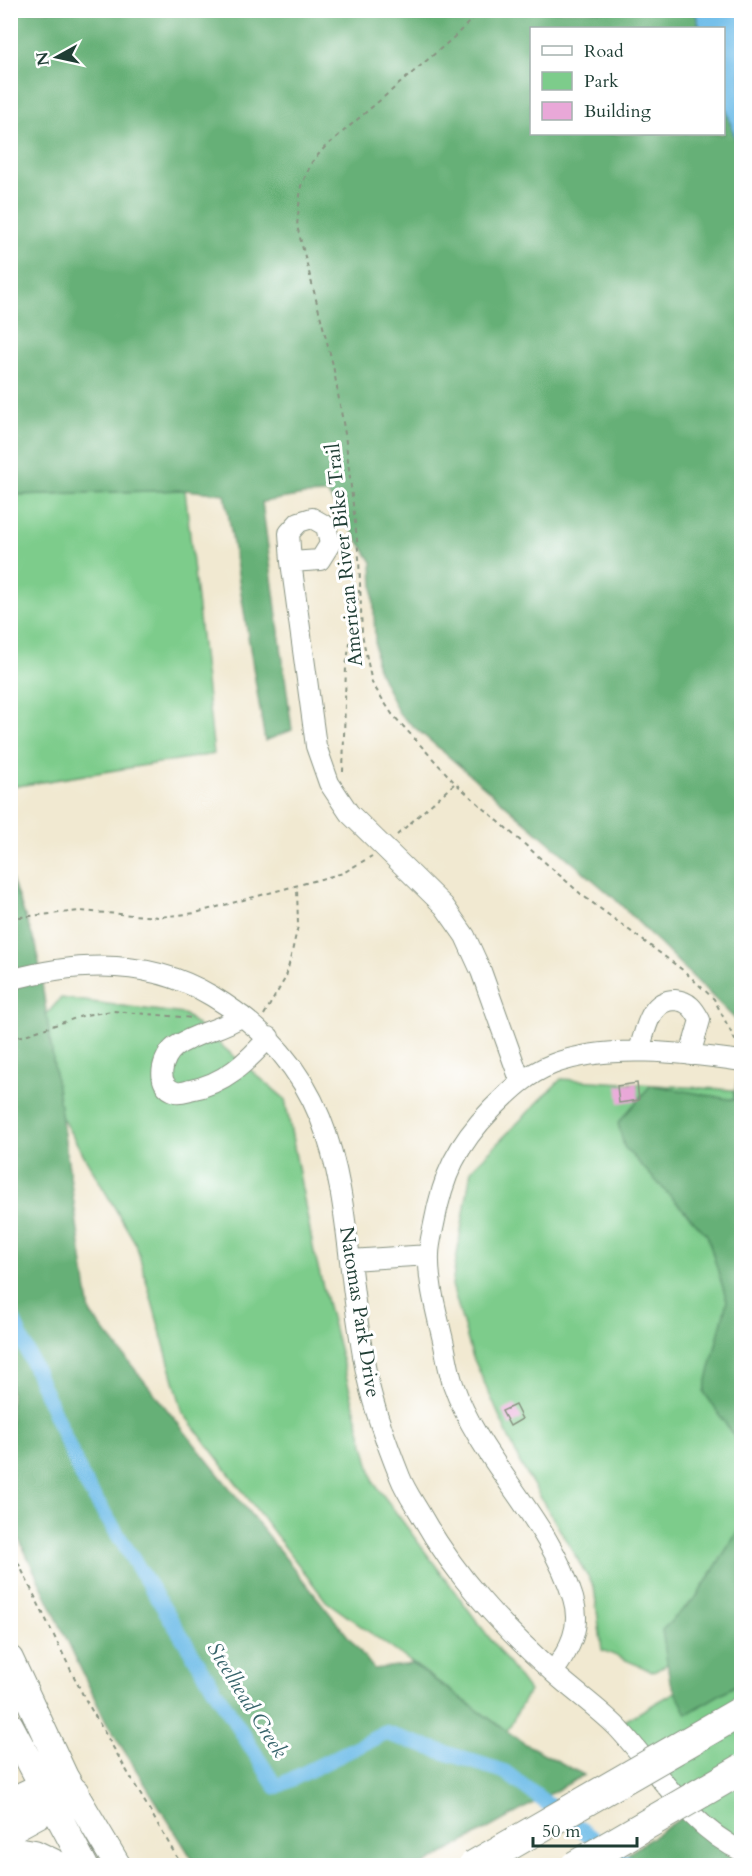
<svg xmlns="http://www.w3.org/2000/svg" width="752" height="1876" font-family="Cardo,serif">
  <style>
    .green { fill: #7dcc8b; stroke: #4e8460; stroke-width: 1.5 }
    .forest { fill: #66b077; stroke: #427656; stroke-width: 1.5 }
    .water { fill: #6dbce8; stroke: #467c8e; stroke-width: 1.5 }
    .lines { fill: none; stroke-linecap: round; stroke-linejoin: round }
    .canal { stroke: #6dbce8; stroke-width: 15 }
    .building { fill: #e9a8d8 }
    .minor-casing { stroke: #889382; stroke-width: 22 }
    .major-casing { stroke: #889382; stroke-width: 28 }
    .highway-casing { stroke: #889382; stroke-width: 32 }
    .path { stroke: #889382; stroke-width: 2; stroke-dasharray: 4.5 4.5; stroke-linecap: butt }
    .minor { stroke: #fff; stroke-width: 20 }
    .major { stroke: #fff; stroke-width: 26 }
    .highway { stroke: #fff; stroke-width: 30 }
    .highway-bridge-casing { stroke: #889382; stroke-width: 32; stroke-linecap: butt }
    .highway-bridge { stroke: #fff; stroke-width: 30 }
    .labels { text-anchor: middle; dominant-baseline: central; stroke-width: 6; stroke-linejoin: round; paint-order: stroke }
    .street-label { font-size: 20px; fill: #1f3d34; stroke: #fff }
    .water-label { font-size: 21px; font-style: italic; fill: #36636a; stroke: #fff }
  </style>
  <rect width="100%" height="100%" fill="#fff"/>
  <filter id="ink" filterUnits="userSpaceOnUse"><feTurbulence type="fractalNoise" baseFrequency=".0167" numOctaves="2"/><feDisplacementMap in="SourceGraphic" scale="12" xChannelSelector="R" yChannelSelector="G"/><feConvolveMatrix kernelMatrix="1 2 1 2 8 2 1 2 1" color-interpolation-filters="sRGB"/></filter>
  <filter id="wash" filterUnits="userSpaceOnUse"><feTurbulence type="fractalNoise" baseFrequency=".008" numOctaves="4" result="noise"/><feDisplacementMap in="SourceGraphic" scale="24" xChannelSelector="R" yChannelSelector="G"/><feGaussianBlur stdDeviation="1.35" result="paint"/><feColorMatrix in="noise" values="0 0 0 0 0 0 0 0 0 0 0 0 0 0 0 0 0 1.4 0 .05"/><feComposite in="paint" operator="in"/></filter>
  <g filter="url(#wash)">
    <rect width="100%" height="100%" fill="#f1e9d1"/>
    <!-- green -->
    <path class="green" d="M185,490l29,264 -203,33v-292z
      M61,998l123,16 101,85 29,153 60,231 155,208 -22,40 -181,-130 -143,-188 -47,-169 -117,-199z
      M561,1079l172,11 9,59 -1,471 -87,52 -52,-22 -8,-63 -74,-124 -48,-108 -20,-70 19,-115z
      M741,1654v197l-125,-125z"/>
    <!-- forest -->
    <path class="forest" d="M10,11h685l5,17h-168v106h192v-32l17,56v867l-128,-128 -214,-183 -23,-49 -4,-103 -44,-68 -24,1 -42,7 30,228 -27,11 -40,-247 -40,-4 -174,5z
      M10,875l27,74 53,364 284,356 38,-5 112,79 60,32 -161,90h-227l-90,-143 -95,-200z
      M741,1052v395l-37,-55 23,-91 -20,-66 -83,-88 -6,-24 33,-38 83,15z
      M741,1526v156l-54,32 -17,-33 -8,-51 35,-34z
      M687,1814l54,52h-131z"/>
    <!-- water -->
    <path class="water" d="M695,11h46v147l-17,-56v-74h-24z"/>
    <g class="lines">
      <!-- canal -->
      <path class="canal" d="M10,1312l74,169 192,306 109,-54 120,39 125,94"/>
    </g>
    <g id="blocks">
      <!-- building -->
      <path class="building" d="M637,1083l2,17 -20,3 -2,-17z
        M515,1405l7,14 -12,7 -8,-15z"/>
    </g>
  </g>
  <g filter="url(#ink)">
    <use href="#blocks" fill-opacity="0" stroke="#889382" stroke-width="1.5"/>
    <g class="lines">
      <!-- minor casing -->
      <g class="minor-casing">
        <path id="minor" d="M291,562l29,-2 10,-16 -4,-18 -14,-8 -13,4 -10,11 2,29 25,184 13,37 20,30 95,93 21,30 16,35 39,109
          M10,980c68,-19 139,-22 202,16 155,93 122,233 156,385 7,32 20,66 32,96 5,13 14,26 21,38 35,62 81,112 134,159 20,18 43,34 62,53 38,40 73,101 125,124
          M242,1016c-20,14 -46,16 -67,31 -13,10 -21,39 1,45 4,1 10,-1 14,-2 34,-6 57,-28 79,-53
          M639,1050c7,-20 10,-50 36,-50 14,1 19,9 25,20l-10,35
          M350,1260l79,-5
          M553,1672c17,-23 29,-45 20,-74 -24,-80 -93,-136 -120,-214 -5,-15 -7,-32 -11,-48 -6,-26 -14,-54 -13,-81 0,-10 3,-21 5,-31 9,-49 23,-79 58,-115 19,-19 35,-35 61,-45 55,-21 132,-11 189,-3"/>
      </g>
      <!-- major casing -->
      <g class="major-casing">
        <path id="major" d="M10,1659l55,118 53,89
          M10,1725l75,141"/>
      </g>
      <!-- highway casing -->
      <g class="highway-casing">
        <path id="highway" d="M10,1803l49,-23
          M10,1828l64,-35
          M10,1851l24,4 23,11"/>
      </g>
      <!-- path -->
      <path class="path" d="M481,10l-29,29 -127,108 -13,15 -11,24 -4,40 36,139 12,69 14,124 3,76 10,49 20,31 63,69 127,112 102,76 30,28 23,45
        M343,772l3,-106 13,-76
        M397,835l58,-52
        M10,918l70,-7 79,6 36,-4 148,-40 29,-17
        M264,1015l22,-38 12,-51 -1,-39
        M10,1040l75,-25 28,-4 80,7
        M10,1546l74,151 98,169"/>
      <!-- minor -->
      <use href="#minor" class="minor"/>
      <!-- major -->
      <use href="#major" class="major"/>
      <!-- highway -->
      <use href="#highway" class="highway"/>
      <!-- highway-bridge casing -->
      <g class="highway-bridge-casing">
        <path id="highway-bridge" d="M473,1866l269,-155
          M575,1866l167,-97"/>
      </g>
      <!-- highway-bridge -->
      <use href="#highway-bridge" class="highway-bridge"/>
    </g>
  </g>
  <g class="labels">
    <!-- street labels -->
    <g class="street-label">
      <text transform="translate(344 555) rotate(-96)">American River Bike Trail</text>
      <text transform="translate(360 1312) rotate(81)">Natomas Park Drive</text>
    </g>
    <!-- water labels -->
    <g class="water-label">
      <text transform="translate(247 1700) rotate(58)">Steelhead Creek</text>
    </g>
  </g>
  <!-- margin -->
  <rect width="752" height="1876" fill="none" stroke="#fff" stroke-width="36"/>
  <!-- legend -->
  <rect x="530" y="27" width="195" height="108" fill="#ffffff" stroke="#a5b1ae" stroke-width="1.5"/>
  <rect x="542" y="46" width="30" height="9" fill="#ffffff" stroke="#a5b1ae" stroke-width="1.5"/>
  <text x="584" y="57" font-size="18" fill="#1f3d34">Road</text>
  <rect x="542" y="72" width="30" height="18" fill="#7dcc8b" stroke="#a5b1ae" stroke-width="1.5"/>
  <text x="584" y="87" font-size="18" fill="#1f3d34">Park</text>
  <rect x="542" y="102" width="30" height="18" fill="#e9a8d8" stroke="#a5b1ae" stroke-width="1.5"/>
  <text x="584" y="117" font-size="18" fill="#1f3d34">Building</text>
  <!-- north arrow -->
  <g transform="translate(57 57) rotate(262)" stroke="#ffffff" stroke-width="4.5" paint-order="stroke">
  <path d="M0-4.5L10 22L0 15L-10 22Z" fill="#1f3d34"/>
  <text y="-9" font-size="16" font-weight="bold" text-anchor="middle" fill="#1f3d34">N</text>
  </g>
  <!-- scale -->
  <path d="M533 1837v9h104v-9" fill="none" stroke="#1f3d34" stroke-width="3"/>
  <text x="542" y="1837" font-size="18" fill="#1f3d34" stroke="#ffffff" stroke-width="4.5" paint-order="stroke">50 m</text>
</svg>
